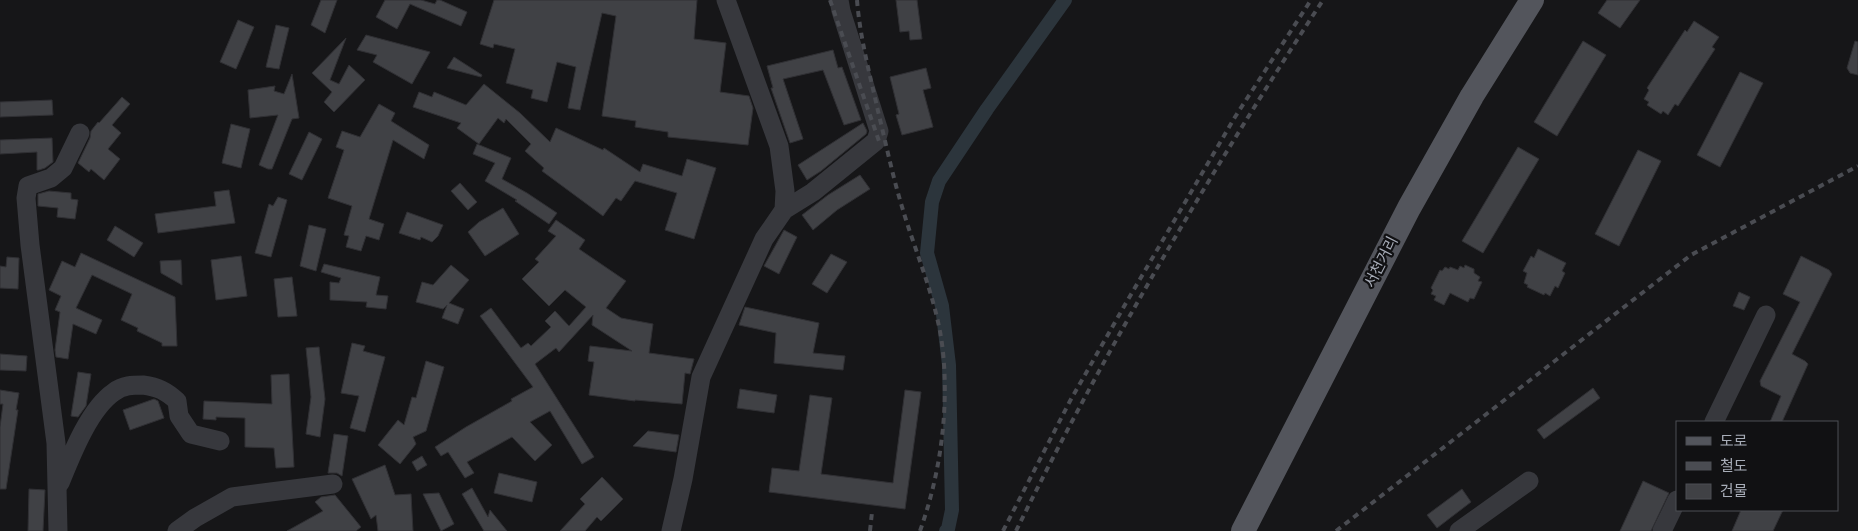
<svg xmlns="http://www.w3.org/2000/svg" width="1858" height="531" font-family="Cabin,'Noto Sans KR',sans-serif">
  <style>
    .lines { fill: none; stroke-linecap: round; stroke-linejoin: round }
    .canal { stroke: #2c353c; stroke-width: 14 }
    .building { fill: #404145; stroke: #303034 }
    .minor { stroke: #37383d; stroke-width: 19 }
    .major { stroke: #53555c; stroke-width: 24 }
    .rail { stroke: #4a4c52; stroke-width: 4; stroke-dasharray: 6 5; stroke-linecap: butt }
    .labels { text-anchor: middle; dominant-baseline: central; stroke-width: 4.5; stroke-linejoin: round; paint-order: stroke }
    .street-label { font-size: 15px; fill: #a8adb8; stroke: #111113 }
  </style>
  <rect width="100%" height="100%" fill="#161618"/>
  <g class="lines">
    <!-- canal -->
    <path class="canal" d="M946,531l2,-2 4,-19 -3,-145 -7,-59 -15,-53 5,-51 7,-21 48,-72 78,-109"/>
  </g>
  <!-- building -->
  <path class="building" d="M321,0h16l-12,33 -14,-8z
    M385,0h36l14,4 2,-4h3l27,12 -6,14 -51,-22 -13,25 -21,-12z
    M494,0h203l-3,39 32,4 -6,49 29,4 4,12 -5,37 -80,-8v-5l-33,-5 1,-6 -34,-5 14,-100 -14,-3 -22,97 -12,-2 8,-41 -19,-5 -10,40 -16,-4 2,-8 -27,-7 9,-34 -21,-5 -1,4 -13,-4z
    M896,0h21l5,39 -12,1 -1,-9 -9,1z
    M1607,0h33l-20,28 -22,-15z
    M238,20l16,7 -18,42 -16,-7z
    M1694,21l25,16 -7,10 3,2 -37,57 -3,-2 -7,11 -5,-4 -2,3 -14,-9 2,-3 -5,-3 5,-9 -2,-2 38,-58 2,2z
    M276,25l13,3 -10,41 -13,-2z
    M366,35l64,17 -18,32 -39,-22 4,-7 -20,-5z
    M346,38l-16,42 9,4 10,-19 16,15 -31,32 -10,-10 8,-10 -20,-19z
    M1583,41l23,14 -49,81 -23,-14z
    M1855,41l3,1v33l-8,-2 -3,-5z
    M833,50l5,18 4,-1 19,53 -17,5 -21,-55 -40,9 20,60 -13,4 -19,-55h2l-6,-22z
    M454,57l28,18 -1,2 -34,-9z
    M926,68l5,20 -8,2 10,37 -31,8 -6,-20 3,-1 -9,-37z
    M1740,72l23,11 -43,84 -23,-12z
    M292,74l7,44 -7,1 -20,50h-4l-9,-4 19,-50 -28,3 -2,-28 27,-4 -1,5 10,3z
    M484,84l36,29 30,29 6,-14 47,22 1,-2 36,24 3,-8 39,12 5,-17 29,9 -22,71 -29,-9 12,-37 -42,-12 -14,20 -5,-3 -13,18 -61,-45 2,-3 -19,-17 6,-7 -25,-25 -2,4 -6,-5 -19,26 -22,-16 4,-5 -48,-16 6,-15 13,5 2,-5 32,13z
    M122,97l8,7 -18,21 9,8 -13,16 12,10 -16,21 -13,-11 -2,3 -11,-9 12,-25 1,-7 7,-9 1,1z
    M52,100l1,15 -53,2v-15z
    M379,104l16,9 -4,8 38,24 -5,14 -31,-19 -24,79 15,5 -5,16 -13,-4 -5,15 -15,-4 3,-11 -5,-1 8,-29 -24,-8 16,-48 -8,-3 6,-16 18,6z
    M863,123l4,8 -1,3 -45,37 -14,9 -9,-15z
    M231,124l19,5 -9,39 -19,-5z
    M309,132l13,7 -20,41 -13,-6z
    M52,138l1,24 -8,6 -6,2h-2v-18l-37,2v-14z
    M477,144l34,14 -9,21 25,14 30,20 -8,11 -34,-23 2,-1 -32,-19 10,-18 -22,-9z
    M1518,147l21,12 -56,94 -21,-12z
    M1638,150l23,11 -42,85 -24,-12z
    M860,175l10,14 -33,21 -24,20 -11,-15 26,-20z
    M460,183l17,19 -9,8 -17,-19z
    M229,190l6,33 -77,10 -3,-19 61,-8 -2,-14z
    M49,191l22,2v6l7,1 -3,19 -18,-2 1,-9 -20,-2v-12z
    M278,197l9,3 -16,57 -16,-4 14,-49 4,2z
    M503,208l16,26 -34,22 -17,-24 11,-10z
    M407,212l36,13 -5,11 -6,6 -11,-5 -1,3 -21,-7z
    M556,220l29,20 -6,9 47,32 -20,27 15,10 32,6 -4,29 45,6 -4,15 -5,-1 -3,31 -47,-4v1l-46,-6 5,-33 -6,-1 2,-15 42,5 -40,-26 1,-10 -34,37 -3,-4 -21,16 59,93 -12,7 -32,-53 -20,11 22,23 -17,16 -23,-24 -45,25 7,11 -9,5 -17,-26 -7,4 -6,-9 31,-20 46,-26 -1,-2 22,-12 -53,-71 11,-8 30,40 7,-5 3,3 20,-19 -6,-6 10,-10 14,15 17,-19 -21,-17 -16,16 -27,-27 17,-17 -4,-3 21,-23 -8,-5z
    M309,225l17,4 -10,42 -16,-5z
    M115,226l28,17 -9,14 -27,-17z
    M784,230l13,7 -18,37 -15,-8z
    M1538,249l28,14 -4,8 3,2 -7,15 -3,-2 -5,10 -5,-3 -1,2 -17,-8 1,-2 -4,-2 3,-10 -4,-2 8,-15 3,2z
    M81,253l94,44 2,49h-15v-3l-25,-12 1,-3 -17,-8 11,-26 -40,-19 -16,33 26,12 -6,14 -23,-10 -5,35 -12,-2 -1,-7 5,-38 -5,-2 6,-14 -12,-6 13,-29 13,6z
    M831,254l16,8 -20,31 -15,-9z
    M241,256l6,40 -31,4 -5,-40z
    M1801,256l28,14 3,4 -40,80 13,7 3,3 -26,58h-12l11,-26 -20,-10 -1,-5 40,-79 -17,-8z
    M7,257l12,1 -1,31 -18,-1v-22l6,1z
    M181,260l1,25 -21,-12 -1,-12z
    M324,264l56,13 -4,18 12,1 -2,13 -20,-2 1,-5 -37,-2v-18l9,1 2,-5 -20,-6z
    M451,265l18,15 -20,23 15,6 -6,15 -16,-6 5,-13 -4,4 -27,-7 6,-20 11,3z
    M1465,265l9,4v4l6,4 -2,4 4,1 -8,17 -4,-1 -2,4 -18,-9 -6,12 -10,-5 2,-4 -5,-2 2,-4 -2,-2 9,-18 2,1 3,-4 4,2 1,-2 8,3 2,-4 4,2z
    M292,277l5,39 -19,1 -4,-38z
    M1739,292l11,5 -6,13 -11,-4z
    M745,307l74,16 -6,30 32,3 -2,14 -69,-7 2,-30 -37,-8z
    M352,343l13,3 -2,5 22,6 -20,75 -15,-4 9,-32 -18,-3z
    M319,347l6,52 -5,38 -14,-3 5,-37 -5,-49z
    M0,354l27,2 -1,15 -26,-1z
    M426,361l18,6 -18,64 -13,6 3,7 -16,20 -22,-19 20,-25 6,5 8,-28 4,1z
    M78,372l13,2 -5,32 -8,11 -7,-1z
    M289,374l5,93 -18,1 -2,-20 -29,-1v-29l-29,-1v3l-13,-1 1,-18 68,3 -1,-29z
    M1593,388l7,10 -56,41 -7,-9z
    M740,389l37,6 -3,18 -37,-5z
    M0,390l19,3 -3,17h2l-12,79h-6v-62l3,-23h-3z
    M905,390l16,2 -16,117 -136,-17 3,-24 27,3 11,-76 22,3 -11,76 72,9z
    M154,399l4,2 6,17 -34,12 -7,-20z
    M648,431l31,4 -3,17 -43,-6z
    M334,434l14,2 -6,40 -5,-3h-9z
    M422,456l5,9 -10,6 -5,-9z
    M385,465l10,30 16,-1 2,37h-35l-2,-16 -5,4 -19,-40z
    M499,473l38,9 -5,20 -38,-9z
    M602,477l21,22 -22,22 -4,-4 -12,14h-25l25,-27 -5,-5z
    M1643,481l26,12 -18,38h-31z
    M472,488l16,29 2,-7 17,21h-23l-22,-37z
    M29,489l16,1 -2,41h-15z
    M1462,489l9,13 -34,26 -10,-13z
    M439,493l15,31 -13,7 -18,-37z
    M335,495l26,32 -5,4h-69l36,-20 -8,-9 6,-5z
    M1741,510h42l-10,21h-41z"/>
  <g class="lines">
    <!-- minor -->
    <path class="minor" d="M726,0l53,146 6,45 -1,19
      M1714,422l52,-107
      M60,483c11,-27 29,-74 54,-91 9,-7 19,-7 29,-7 15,2 23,6 34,16l2,15 12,18 29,7
      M58,531l-2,-88 -26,-198 -4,-47 2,-12 23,-8 12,-10 17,-35
      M177,531l18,-13 37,-21 101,-13
      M671,531l12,-52 18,-102 63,-138 20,-29 29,-18 63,-51 3,-10 -38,-120 -2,-11
      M1459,531l70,-50
      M1662,531l15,-31"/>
    <!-- major -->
    <path class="major" d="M1243,531l166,-323 63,-112 60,-96"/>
    <!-- rail -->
    <path class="rail" d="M830,0l50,144
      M857,0c3,38 13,75 21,111 8,33 15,67 25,99 14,47 35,93 40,142 6,60 -3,123 -23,179
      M870,531l2,-19
      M1003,531l67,-130 56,-98 109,-186 76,-117
      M1016,531c90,-183 195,-360 307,-531
      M1336,531l355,-276 167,-89"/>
  </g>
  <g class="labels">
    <!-- street labels -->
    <g class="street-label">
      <text transform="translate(1381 262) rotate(-63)">서천거리</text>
    </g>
  </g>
  <!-- legend -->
  <rect x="1676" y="421" width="162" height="90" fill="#111113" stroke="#4d4f55"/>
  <rect x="1686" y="437" width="25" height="8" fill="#53555c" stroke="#4d4f55"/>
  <text x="1720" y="446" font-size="15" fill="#a8adb8">도로</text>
  <rect x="1686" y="462" width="25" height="8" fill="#4a4c52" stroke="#4d4f55"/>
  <text x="1720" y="471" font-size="15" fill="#a8adb8">철도</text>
  <rect x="1686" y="484" width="25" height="15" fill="#404145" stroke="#4d4f55"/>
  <text x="1720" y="496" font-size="15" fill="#a8adb8">건물</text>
</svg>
